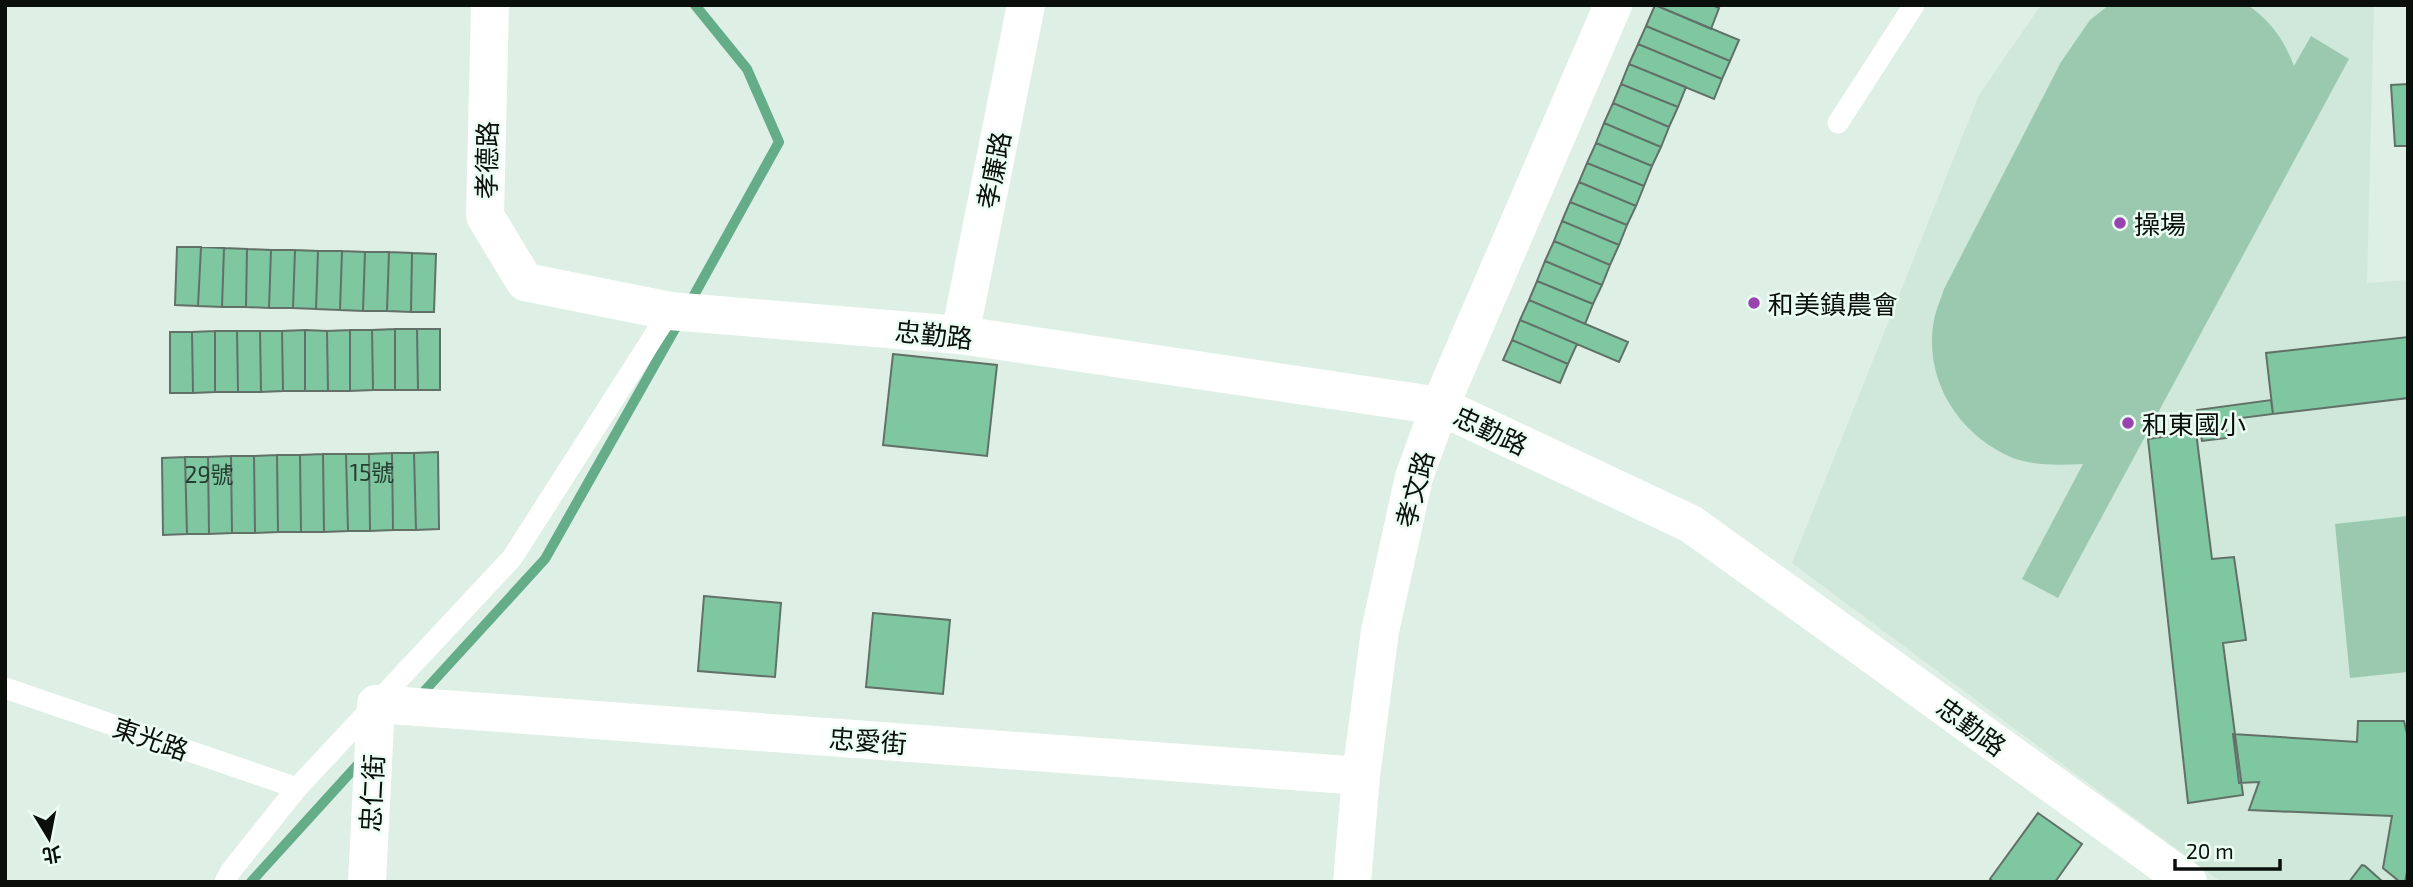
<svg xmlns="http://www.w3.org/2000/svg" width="2413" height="887" font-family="'Exo 2','Noto Sans TC',sans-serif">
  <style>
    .built { fill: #cfe8d9 }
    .green { fill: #9bc9b0 }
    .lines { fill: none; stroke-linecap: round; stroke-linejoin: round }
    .stream { stroke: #65ad88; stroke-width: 10 }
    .building { fill: #7fc7a1; stroke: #627168; stroke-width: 2 }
    .lane { stroke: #fff; stroke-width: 21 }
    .street { stroke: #fff; stroke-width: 38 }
    .poi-dot { fill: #9943b1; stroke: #ebfdf2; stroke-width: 2.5 }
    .labels { text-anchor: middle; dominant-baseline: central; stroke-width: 5; stroke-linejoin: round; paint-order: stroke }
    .number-label { font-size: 23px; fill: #273d31 }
    .street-label { font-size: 26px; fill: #0a0f0c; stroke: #ebfdf2 }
    .poi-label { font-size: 26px; fill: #0a0f0c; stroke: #ebfdf2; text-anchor: start }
  </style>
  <rect width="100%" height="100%" fill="#deefe5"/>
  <!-- built -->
  <path class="built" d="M2041,5h333l-7,278 41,-3v602h-187l-429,-319 187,-468z"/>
  <!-- green -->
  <path class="green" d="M2109,5h139c24,18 35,33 46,61l17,-30 38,23 -291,539 -36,-19 61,-115c-23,1 -48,2 -70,-6 -55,-23 -90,-79 -79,-138 2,-11 7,-21 10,-31l117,-227 29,-42z
    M2408,516v156l-58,6 -15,-154z"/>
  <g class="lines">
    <!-- stream -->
    <path class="stream" d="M688,306l91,-164 -32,-73 -52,-64
      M418,698l127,-139 135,-239
      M251,882l111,-122"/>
  </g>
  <!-- building -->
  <path class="building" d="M1655,5h57l7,3 -8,21z
    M1655,5l84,35 -9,21 -84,-35z
    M1646,26l84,35 -8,18 -84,-35z
    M1638,44l84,35 -8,20 -85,-35z
    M1629,64l57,23 -8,20 -57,-23z
    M1621,84l57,23 -9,20 -56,-24z
    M2408,84v62h-13l-4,-61z
    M1613,103l56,24 -8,20 -57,-24z
    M1604,123l57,24 -9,19 -56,-23z
    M1596,143l56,23 -8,20 -57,-23z
    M1587,163l57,23 -8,20 -57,-24z
    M1579,182l57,24 -9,19 -57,-23z
    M1570,202l57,23 -8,20 -57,-24z
    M1562,221l57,24 -9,20 -56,-24z
    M1554,241l56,24 -8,20 -57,-24z
    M177,247h24l-3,59 -23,-1z
    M201,247l23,1 -2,59 -24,-1z
    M224,248l23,1 -1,58h-24z
    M247,249l24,1 -2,58 -23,-1z
    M271,250h24l-2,58h-24z
    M295,250l23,1 -2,58 -23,-1z
    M318,251h24l-2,59 -24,-1z
    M342,251l23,1 -2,59 -23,-1z
    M365,252h24l-2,59h-24z
    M389,252l23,1 -1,59 -24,-1z
    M412,253l24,1 -2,58h-23z
    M1545,261l57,24 -9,19 -56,-23z
    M1537,281l56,23 -8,20 -56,-24z
    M1529,300l99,42 -9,20 -99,-42z
    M1520,320l57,24 -9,20 -56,-24z
    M395,329v61h-22l-1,-60z
    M395,329h22l1,61h-23z
    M417,329h23v61h-22z
    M305,330v61h-22l-1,-60z
    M305,330l22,1 1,60h-23z
    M350,330v61h-22l-1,-60z
    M350,330h22l1,60 -23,1z
    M215,331h22l1,61h-23z
    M215,331v61l-22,1 -1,-61z
    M237,331h23l1,61h-23z
    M260,331h22l1,60 -22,1z
    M170,332h22l1,61h-23z
    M2408,337v61l-135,16 -7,-61z
    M1512,340l56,24 -8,19 -57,-23z
    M893,354l104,11 -10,91 -104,-11z
    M2271,400l2,14 -48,6 2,18 -25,3 -5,-31z
    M2196,432l16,127 22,-2 12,83 -23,3 20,152 -55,8 -40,-364z
    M438,452l1,77 -23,1 -2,-77z
    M392,453l1,77 -23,1 -1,-77z
    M392,453h22l2,77h-23z
    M323,454h23l2,77 -24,1z
    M323,454l1,78h-23l-1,-77z
    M346,454h23l1,77h-22z
    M277,455h23l1,77h-23z
    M277,455l1,77 -23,1 -1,-77z
    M231,456l1,77 -23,1 -1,-77z
    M231,456h23l1,77h-23z
    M185,457l2,77 -24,1 -1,-77z
    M185,457h23l1,77h-22z
    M704,596l77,7 -6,74 -77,-6z
    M873,613l77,7 -7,74 -77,-7z
    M2358,721h46l4,17v129l-3,15h-5l-17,-14 9,-52 -143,-6 10,-28 -20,1 -6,-49 124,8z
    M2038,813l44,31 -27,38h-61l-4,-3z
    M2362,865l3,1 18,16h-34z"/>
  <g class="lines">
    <!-- lane -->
    <path class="lane" d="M1838,123l76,-118
      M5,688l292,100
      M225,882l5,-10 67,-84 215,-230 158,-247"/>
    <!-- street -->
    <path class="street" d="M490,5l-5,211 40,66 145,29 290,24 480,71 251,118 497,358
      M960,335l66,-330
      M367,882l9,-178 985,72
      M1352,882l9,-106 19,-145 34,-154 26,-71 173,-401"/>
  </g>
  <!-- markers -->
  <g class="poi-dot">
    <circle cx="2120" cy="223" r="7"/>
    <circle cx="1754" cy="303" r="7"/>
    <circle cx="2128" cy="423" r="7"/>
  </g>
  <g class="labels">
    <!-- number labels -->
    <g class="number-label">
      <text x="372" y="472">15號</text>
      <text x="209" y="474">29號</text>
    </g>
    <!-- street labels -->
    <g class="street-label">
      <text transform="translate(486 160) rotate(-89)">孝德路</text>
      <text transform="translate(993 170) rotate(-79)">孝廉路</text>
      <text transform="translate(934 334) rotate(6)">忠勤路</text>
      <text transform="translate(1491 430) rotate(25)">忠勤路</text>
      <text transform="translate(1414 489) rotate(-75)">孝文路</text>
      <text transform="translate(1972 726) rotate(36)">忠勤路</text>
      <text transform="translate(151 738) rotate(19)">東光路</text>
      <text transform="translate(868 740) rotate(4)">忠愛街</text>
      <text transform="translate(371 793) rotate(-87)">忠仁街</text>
    </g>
    <!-- poi labels -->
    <g class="poi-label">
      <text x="2134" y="223">操場</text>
      <text x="1768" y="303">和美鎮農會</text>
      <text x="2142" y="423">和東國小</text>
    </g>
  </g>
  <!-- border -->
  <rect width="2413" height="887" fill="none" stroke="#0a0f0c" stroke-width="14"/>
  <!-- north arrow -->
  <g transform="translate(49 838) rotate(170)" stroke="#ebfdf2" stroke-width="5" paint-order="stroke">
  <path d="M0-5L12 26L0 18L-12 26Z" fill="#0a0f0c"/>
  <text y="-10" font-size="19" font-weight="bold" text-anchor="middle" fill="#0a0f0c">北</text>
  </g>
  <!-- scale -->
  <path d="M2175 859v10h105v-10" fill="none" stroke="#0a0f0c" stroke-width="3.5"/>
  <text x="2186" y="859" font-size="21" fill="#0a0f0c" stroke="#ebfdf2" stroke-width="5" paint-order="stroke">20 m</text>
</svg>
